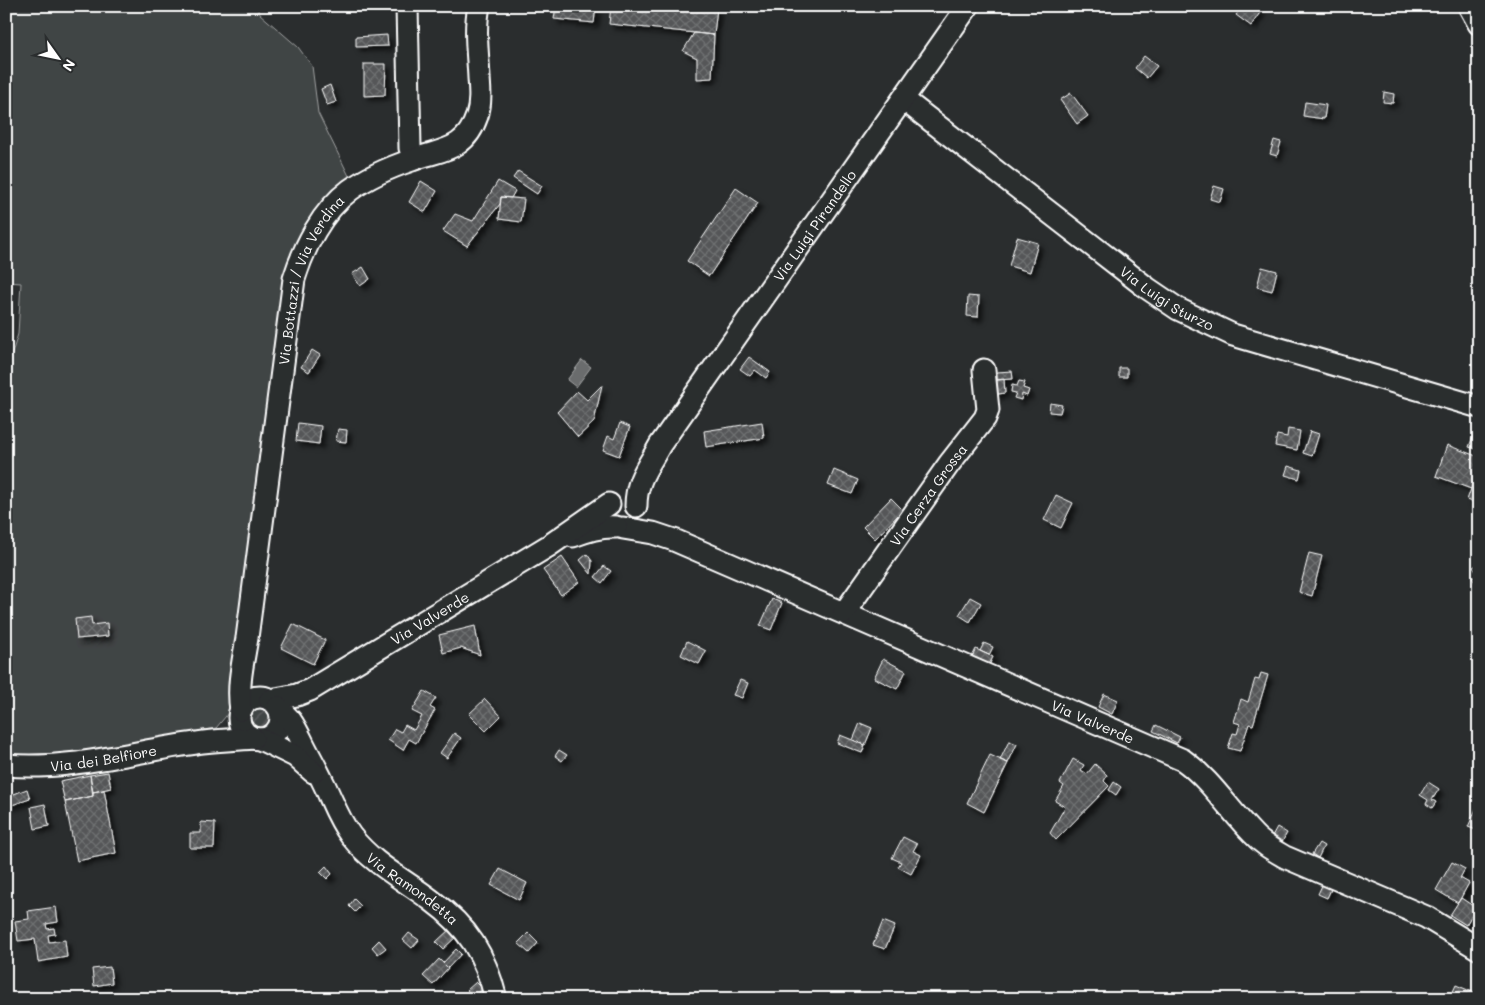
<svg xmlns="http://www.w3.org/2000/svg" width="1485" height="1005" font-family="Mali,sans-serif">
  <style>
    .grass { fill: #414445; stroke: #a0a2a2 }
    .garden { fill: url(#garden-furrows); stroke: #a0a2a2 }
    .water { fill: #6a6c6d; stroke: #a6a7a7 }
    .building { fill: url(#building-cross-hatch); stroke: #fff; filter: url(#shadow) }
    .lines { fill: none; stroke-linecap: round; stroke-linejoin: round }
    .minor-casing { stroke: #fff; stroke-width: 25 }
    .minor { stroke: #2a2d2e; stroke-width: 21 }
    .labels { text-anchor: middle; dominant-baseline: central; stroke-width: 5; stroke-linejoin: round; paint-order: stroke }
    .street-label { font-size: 14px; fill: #fff; stroke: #2a2d2e }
  </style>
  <defs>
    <pattern id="garden-furrows" width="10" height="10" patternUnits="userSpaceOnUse" patternTransform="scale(1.25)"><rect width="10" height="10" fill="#414445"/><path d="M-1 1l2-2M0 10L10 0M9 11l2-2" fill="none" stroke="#5e6061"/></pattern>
    <pattern id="building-cross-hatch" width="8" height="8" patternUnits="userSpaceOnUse" patternTransform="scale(1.25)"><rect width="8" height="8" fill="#555758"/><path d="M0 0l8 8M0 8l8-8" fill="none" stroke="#6e7071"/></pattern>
    <filter id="shadow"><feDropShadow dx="4.5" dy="4.5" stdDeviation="2.5" flood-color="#0009"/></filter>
  </defs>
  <rect width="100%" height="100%" fill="#2a2d2e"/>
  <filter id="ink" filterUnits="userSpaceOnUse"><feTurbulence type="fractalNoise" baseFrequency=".02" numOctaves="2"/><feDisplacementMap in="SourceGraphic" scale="10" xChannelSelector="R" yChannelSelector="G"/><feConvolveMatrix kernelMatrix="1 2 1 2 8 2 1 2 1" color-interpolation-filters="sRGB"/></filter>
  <g filter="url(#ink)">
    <!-- grass -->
    <path class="grass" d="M6,6h250l4,8 38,33 14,19 6,47 32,65 -44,49 -72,474 -8,15 -10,12 -134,24 -41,4 -35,-2v-381l12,-39 3,-51 -15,-1z"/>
    <!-- garden -->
    <path class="garden" d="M250 718a10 10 0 1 1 20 0a10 10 0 1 1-20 0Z"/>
    <!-- water -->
    <path class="water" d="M582,360l9,7 -15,20 -9,-7z"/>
    <!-- building -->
    <path class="building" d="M556,6h40l-2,17 -40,-4z
      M611,6h86l20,2 -3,27 -105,-11z
      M1242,6h12l7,5 -10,15 -15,-11z
      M694,33l20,2 -2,43 -15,1v-21l-14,-7z
      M387,35l1,11 -32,1v-10z
      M1144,56l13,10 -10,12 -12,-10z
      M364,64h22l-1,31 -21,1z
      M330,85l6,17 -9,3 -6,-16z
      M1384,92l10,2 -1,9 -10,-1z
      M1071,93l17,23 -11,8 -17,-24z
      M1305,102l21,3 -2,14 -21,-3z
      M1274,140l7,2 -4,14 -7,-2z
      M518,171l24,15 -5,8 -24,-16z
      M421,181l16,10 -12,21 -16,-10z
      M498,181l17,10 -4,7 -10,-1 -1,7 -33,42 -24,-15 12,-17 18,7z
      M1214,186l10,3 -4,13 -10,-3z
      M736,188l22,15 -49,73 -22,-15z
      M501,197l23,2 -3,23 -22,-3z
      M1017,237l21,6 -8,29 -21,-6z
      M363,267l7,12 -10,7 -8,-12z
      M1262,267l15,4 -5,20 -15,-4z
      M968,296l11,1 -1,20 -11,-1z
      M312,350l8,5 -11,17 -8,-5z
      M749,357l21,15 -4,6 -11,-8 -5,6 -10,-7z
      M1119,368h8v9h-8z
      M1012,371l1,8 -16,1v-8z
      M1004,379l1,14 -13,2 -2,-14z
      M1019,381l6,1 -2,6 6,2 -2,6 -5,-2 -1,6 -7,-2 2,-5 -5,-1 1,-7 5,1z
      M602,385l-8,37 -16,15 -21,-25 20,-21 10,9z
      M1050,403l12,2 -2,8 -11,-1z
      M762,422l2,16 -58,9 -2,-16z
      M298,423l23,3 -2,18 -23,-3z
      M620,423l10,4 -11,29 -16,-6 5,-14 6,3z
      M338,429l9,1 -1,12 -10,-1z
      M1288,429l12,2 -3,19 -22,-4 2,-11 10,2z
      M1310,431l9,3 -7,22 -9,-3z
      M1474,434l5,1v15l-10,-3z
      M1447,445l32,12v10l-8,22 -35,-13z
      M1288,466l13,4 -2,9 -14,-4z
      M1479,467v37l-12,-4z
      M834,470l24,10 -6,14 -24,-9z
      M1056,495l17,8 -12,25 -17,-8z
      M891,498l12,12 -28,29 -12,-12z
      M1309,553l13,3 -10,40 -13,-4z
      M587,554l5,7 -1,13 -11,-14z
      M562,557l17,25 -18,13 -18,-25z
      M1478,564l1,1v23l-7,-10 6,-3 -5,-8z
      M604,566l7,5 -9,12 -7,-6z
      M970,597l11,6 -11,19 -11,-7z
      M772,599l10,4 -11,27 -11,-4z
      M91,617l1,8 15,-2 1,13 -31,3 -2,-20z
      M293,624l32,16 -12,24 -32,-16z
      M475,626l5,29 -19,-7 -18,5 -4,-18z
      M687,641l19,10 -7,13 -18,-9z
      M984,643l9,4 -4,8 -9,-4z
      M976,649l17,8 -6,12 -17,-8z
      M883,659l23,12 -9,18 -23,-11z
      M1261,673l7,2 -15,50 -4,-1 -9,27 -12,-3 5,-15 4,1 3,-10 -6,-2 7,-23 7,3 7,-23 4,1z
      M740,680l8,3 -6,15 -9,-3z
      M424,691l12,7 -6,9 5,3 -19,33 -7,-4 -6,11 -15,-10 7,-11 6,3 4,-7 9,5 8,-14 -10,-5z
      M1104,694l14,6 -6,14 -14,-7z
      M485,699l16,17 -15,15 -17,-17z
      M860,723l12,5 -7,17 -12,-5z
      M1156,725l24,12 -3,6 -24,-12z
      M454,733l7,5 -14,20 -7,-5z
      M840,735l25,10 -3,8 -25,-10z
      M1009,741l8,3 -9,19 -8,-3z
      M559,750l8,5 -5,6 -7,-5z
      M990,755l18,8 -24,49 -17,-9z
      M1073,759l11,6 -3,5 6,4 8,-10 12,11 -3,6 5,5 -53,54 -6,-7 15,-26 -10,-6 9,-15 -4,-3z
      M108,772l3,16 -18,4 -3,-17z
      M90,775l3,21 -28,6 -5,-21z
      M1114,782l7,5 -5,8 -7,-5z
      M1428,782l11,7 -7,11 4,2 -4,6 -6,-4 2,-4 -8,-5z
      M27,789l3,10 -21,7 -3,-9z
      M104,790l12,63 -39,8 -12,-59 28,-6v-4z
      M1479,802v29l-11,-4z
      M45,804l4,22 -14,3 -4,-22z
      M201,822l14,1 -1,25h-24v-15h11z
      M1277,827l10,6 -5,9 -10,-6z
      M903,837l14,7 -4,7 8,4 -10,19 -13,-7 3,-5 -9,-4z
      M1319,843l5,3 -6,12 -6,-4z
      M1452,862l13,7 -5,9 9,5 -11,20 -22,-13z
      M326,866l6,8 -5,5 -7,-7z
      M500,869l27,14 -8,17 -28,-15z
      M1324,881l9,4 -6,13 -9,-4z
      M1461,898l15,10 -10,17 -16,-10z
      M354,899l7,7 -6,6 -6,-6z
      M56,907l2,15 -12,2 1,5 7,-1 1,6 -7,1 1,7 16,-2 2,17 -29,5 -3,-23 -17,2 -3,-20 14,-2 -1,-8z
      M883,921l12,5 -10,23 -12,-4z
      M451,928l7,7 -15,14 -7,-7z
      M409,933l10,7 -7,8 -9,-8z
      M528,933l10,10 -9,10 -11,-10z
      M379,940l7,8 -8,6 -6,-7z
      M456,949l5,5 -13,14 -5,-5z
      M439,959l9,9 -15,17 -10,-9z
      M110,967l2,16 -18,3 -2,-17z
      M476,982l7,7 -9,8 -7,-7z
      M1456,985l19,8 -3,6 -22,-1z"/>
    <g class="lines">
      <!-- minor casing -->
      <g class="minor-casing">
        <g id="minor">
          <path d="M407,6l3,142 4,11"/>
          <path d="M1469,6l10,18"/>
          <path id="s1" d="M903,99l244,189 31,21 55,26 246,72"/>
          <path id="s2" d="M636,506c0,-26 12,-39 24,-61l308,-439"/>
          <path id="s3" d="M623,528l30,5 21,7 509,220c28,20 46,50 70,74 9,10 20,16 32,23l141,60 53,32"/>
          <path d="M573,536c15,-6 28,-10 43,-9"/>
          <path id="s4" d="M844,613l105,-149 36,-46 3,-8 -4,-40"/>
          <circle cx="260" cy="718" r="21"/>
          <path id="s5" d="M270,700l27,-5 13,-5 240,-145 59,-41"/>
          <path id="s6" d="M278,707c4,5 9,9 13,14 5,7 9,16 13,24 6,12 13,24 19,37 9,18 15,37 28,54 23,29 51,42 80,64 37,27 54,54 65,99"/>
          <path id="s7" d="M241,710c-4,-24 2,-48 6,-72l47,-359c10,-32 28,-68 56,-89 18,-13 41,-23 62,-30 29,-11 53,-8 65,-44 4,-12 3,-25 2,-38 -1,-24 -5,-48 0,-72"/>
          <path d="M260,739l35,17 18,16"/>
          <path id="s8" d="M6,765c63,6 128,-14 190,-22 19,-3 38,-3 57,-5"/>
        </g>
      </g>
      <!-- minor -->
      <use href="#minor" class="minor"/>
    </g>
  </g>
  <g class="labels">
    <!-- street labels -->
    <g class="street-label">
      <text stroke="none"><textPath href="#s2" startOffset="335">Via Luigi Pirandello</textPath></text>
      <text stroke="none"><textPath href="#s7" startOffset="439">Via Bottazzi / Via Verdina</textPath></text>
      <text stroke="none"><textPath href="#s1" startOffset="331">Via Luigi Sturzo</textPath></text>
      <text stroke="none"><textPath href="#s4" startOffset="145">Via Cerza Grossa</textPath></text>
      <text stroke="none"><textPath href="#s5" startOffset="181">Via Valverde</textPath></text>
      <text stroke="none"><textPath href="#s3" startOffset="509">Via Valverde</textPath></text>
      <text stroke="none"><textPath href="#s8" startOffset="98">Via dei Belfiore</textPath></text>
      <text stroke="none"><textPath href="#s6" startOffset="230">Via Ramondetta</textPath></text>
    </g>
  </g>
  <!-- margin -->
  <rect width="1485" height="1005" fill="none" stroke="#2a2d2e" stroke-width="25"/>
  <rect x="12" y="12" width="1460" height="980" fill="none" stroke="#fff" stroke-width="2" filter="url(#ink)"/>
  <!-- north arrow -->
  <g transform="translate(58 58) rotate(123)" stroke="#2a2d2e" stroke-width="4" paint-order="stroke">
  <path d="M0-4L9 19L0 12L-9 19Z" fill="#ffffff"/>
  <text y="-8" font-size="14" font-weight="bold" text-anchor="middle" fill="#ffffff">N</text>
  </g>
</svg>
